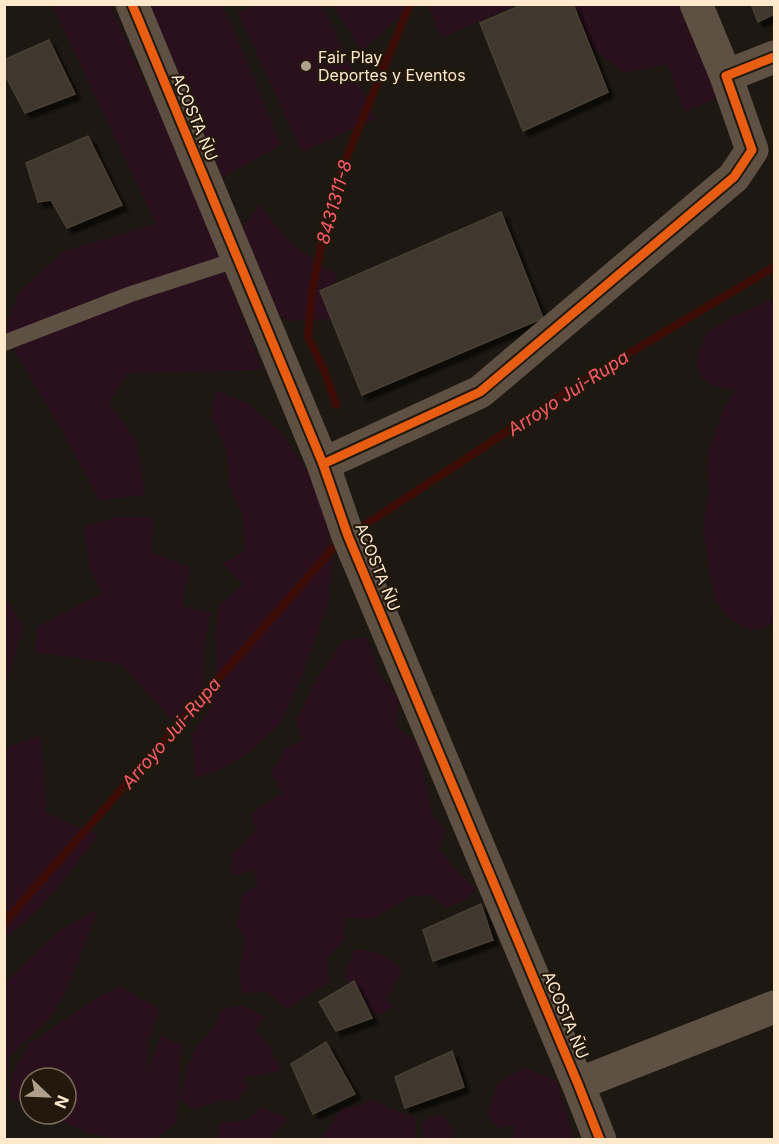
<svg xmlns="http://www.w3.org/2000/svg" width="779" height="1144" font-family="Inter,sans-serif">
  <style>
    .green { fill: #2a0f1d }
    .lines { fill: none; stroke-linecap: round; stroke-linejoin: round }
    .stream { stroke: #3d0c07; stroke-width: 8 }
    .building { fill: #3f392e; stroke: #484032; stroke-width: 1.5; filter: url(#shadow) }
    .service { stroke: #5e5144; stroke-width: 16 }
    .minor { stroke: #5e5144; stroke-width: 33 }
    .cycleway-casing { stroke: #22190c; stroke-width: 13 }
    .cycleway { stroke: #e95d12; stroke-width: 9 }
    .poi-dot { fill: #b0a08b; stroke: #22190c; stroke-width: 2 }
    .labels { text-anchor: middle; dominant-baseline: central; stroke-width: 4.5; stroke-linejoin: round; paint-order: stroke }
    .poi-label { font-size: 16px; fill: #ffe9cc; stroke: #22190c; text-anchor: start }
    .street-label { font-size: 16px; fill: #ffe9cc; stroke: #22190c }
    .water-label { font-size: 18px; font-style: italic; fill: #ff5a67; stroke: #22190c }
  </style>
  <defs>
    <filter id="shadow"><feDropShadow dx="5.5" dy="5.5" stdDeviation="1.5" flood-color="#0009"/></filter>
  </defs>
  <rect width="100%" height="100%" fill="#1d1811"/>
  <!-- green -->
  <path class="green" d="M54,4l56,1 82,182 71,183 -136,3 -18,30 27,37 9,55 -46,5 -34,-64 -60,-101v-8l15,-36 45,-40 91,-27 -104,-219z
    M257,4l65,1 53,114 -73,33 -64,-139z
    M149,5h74l58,140 -58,32z
    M332,5h80l-50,46z
    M428,5h88l-75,33z
    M573,5h105l39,93 -33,14 -16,-48 -44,9 -36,-29z
    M261,204c21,36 40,48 75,70l-5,45 -42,2 -15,-11 -36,-77z
    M774,299v323l-10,6 -14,2 -18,-10 -10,-10 -7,-12 -8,-39 -1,-13 -3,-13 2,-21 5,-19 -3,-27 3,-18 14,-40 12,-19c-27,0 -48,-12 -35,-42 2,-6 5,-13 10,-16 18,-15 42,-23 63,-32z
    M216,390l32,14 33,28 29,43 15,41 8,44 -5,43 -26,73 -22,48 -30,28 -30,18 -25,8 -3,-44 20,-28 5,-43 -2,-32 5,-26 24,-21 -22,-20 23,-13 -3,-37 -13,-29 -2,-33 -16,-36z
    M117,517h36l-1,36 38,14 -8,39 29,7 -8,39 2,57 -25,20 -59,-65 -86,-12 2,-25 65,-34 -12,-24 -6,-42z
    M5,596l18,31 -18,60z
    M367,637l11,36 21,27 -3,27 22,16 14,72 13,14 -6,20 18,22 19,17 -11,12 -19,8 -14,-13 -20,1 -40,23 -27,-1 -1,22 -17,18 2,25 -25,14 -17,13 -19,-18 -26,1 -3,-21 6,-33 -8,-14 5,-30 16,-11 -5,-14 -22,6 1,-22 16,-15 7,-11 -3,-15 31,-20 -12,-19 14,-26 17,-7 -6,-21 19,-38 28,-41z
    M41,735l5,78 52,22c-28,37 -54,76 -93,103v-190z
    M98,909l-33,84 -16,26 -39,38 -5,43v-117l52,-51z
    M355,949c20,1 32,7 47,21l-16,29 8,7 -14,9 -23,-10 -9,-14 -3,-18z
    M121,987l38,22 -11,32 -2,33 15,-38 20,9 -4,78 -22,16h-39l-27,-6 -44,-19h21v-36h-36v29l-21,-9 2,-22 18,-32 69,-47z
    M242,1005l22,11 -9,15c14,10 18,25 27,39l-39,8 4,9 -9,14 -17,-1 -28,10 -13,-11 7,-30 8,-21 16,-17 12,-22z
    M525,1068l32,13 17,58h-62l3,-14 -17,3 -11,-13 11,-33z
    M372,1100l44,19 -1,20h-94l20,-30 16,-3z
    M260,1108l27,9 -5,10 -7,4 -2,8h-57l5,-18c18,1 27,1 39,-13z
    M443,1115l11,17 -3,7h-27l-3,-15 8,-6z"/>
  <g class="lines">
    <!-- stream -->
    <path class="stream" d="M336,405l-12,-35 -16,-33 4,-45 9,-46 24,-85 65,-157
      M365,525l231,-152 178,-106
      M4,923l333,-379"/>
  </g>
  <!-- building -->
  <path class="building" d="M524,4h49l35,88 -85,39 -43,-108z
    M751,4h23v10l-16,8z
    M49,40l26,54 -50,19 -21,-40v-13z
    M88,136l34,69 -55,23 -16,-28 -13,2 -12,-39z
    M501,212l42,106 -181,77 -42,-104z
    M481,904l12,36 -60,21 -10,-31z
    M354,981l18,37 -36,13 -17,-29z
    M326,1042l29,52 -42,20 -22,-50z
    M452,1051l12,36 -59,21 -10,-31z"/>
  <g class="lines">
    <!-- service -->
    <path class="service" d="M4,343l127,-49 108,-35"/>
    <!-- minor -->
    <path class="minor" d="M132,4l191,460 25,72 230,548 22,56
      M696,4l30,72
      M323,464l157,-72 254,-215 18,-27 -26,-74 48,-19
      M578,1084l196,-77"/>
    <!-- cycleway casing -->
    <g class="cycleway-casing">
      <path id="cycleway" d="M132,4l191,460 25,72 230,548 22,56
        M323,464l157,-72 254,-215 18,-27 -26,-74 48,-19"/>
    </g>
    <!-- cycleway -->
    <use href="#cycleway" class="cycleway"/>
  </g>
  <!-- markers -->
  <circle class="poi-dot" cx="306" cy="66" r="6"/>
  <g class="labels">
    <!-- poi labels -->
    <g class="poi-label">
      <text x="318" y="57">Fair Play<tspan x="318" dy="18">Deportes y Eventos</tspan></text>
    </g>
    <!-- street labels -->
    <g class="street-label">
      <text transform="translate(195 117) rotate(67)">ACOSTA ÑU</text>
      <text transform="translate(378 567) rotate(68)">ACOSTA ÑU</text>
      <text transform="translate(566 1015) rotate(67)">ACOSTA ÑU</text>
    </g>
    <!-- water labels -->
    <g class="water-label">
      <text transform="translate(334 202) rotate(-74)">8431311-8</text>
      <text transform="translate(568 393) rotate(-33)">Arroyo Jui-Rupa</text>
      <text transform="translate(171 733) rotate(-49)">Arroyo Jui-Rupa</text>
    </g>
  </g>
  <!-- border -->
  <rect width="779" height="1144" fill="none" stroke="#ffe9cc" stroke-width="12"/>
  <!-- north arrow -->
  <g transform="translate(48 1096) rotate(113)"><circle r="28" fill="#22190c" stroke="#7a6c59" stroke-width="1.5"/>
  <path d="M0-4.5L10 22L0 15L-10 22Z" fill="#b0a08b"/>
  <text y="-9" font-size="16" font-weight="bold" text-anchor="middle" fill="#ffe9cc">N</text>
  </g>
</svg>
